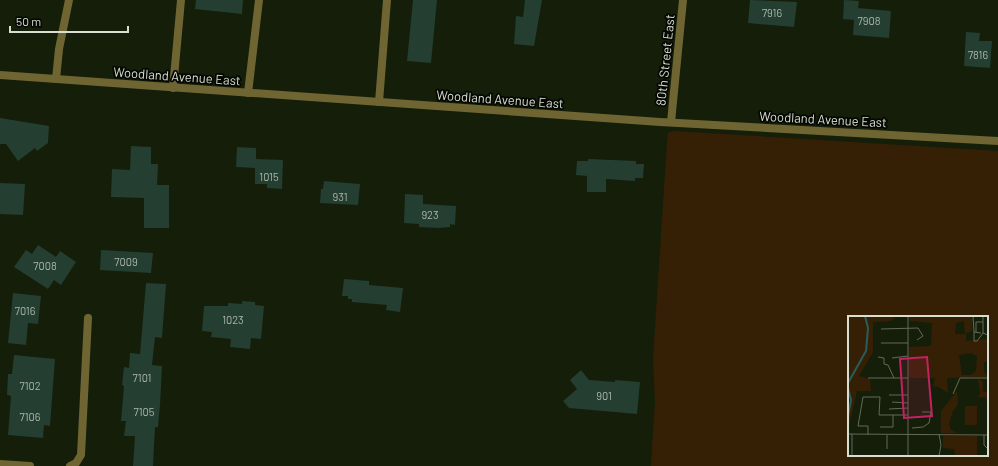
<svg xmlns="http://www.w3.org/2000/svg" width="998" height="466" font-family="Barlow,sans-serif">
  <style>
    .green { fill: #362005; fill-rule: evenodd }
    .building { fill: #243e31 }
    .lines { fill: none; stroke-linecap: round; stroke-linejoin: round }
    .service { stroke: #6f6532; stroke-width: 8 }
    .minor { stroke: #6f6532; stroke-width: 8 }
    .tertiary { stroke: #6f6532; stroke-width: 8 }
    .labels { text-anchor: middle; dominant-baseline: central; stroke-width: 3.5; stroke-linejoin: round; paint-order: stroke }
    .number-label { font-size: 11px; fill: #abb7a9 }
    .street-label { font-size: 13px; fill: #d8dfd1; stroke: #040702 }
    .inset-river { fill: none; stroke: #255e5c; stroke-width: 2 }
    .inset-road { fill: none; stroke: #636b59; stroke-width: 1 }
    .view { fill: #c32261; fill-opacity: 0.15; stroke: #c32261; stroke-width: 2 }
    .inset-edge { fill: none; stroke: #d8dfd1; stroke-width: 2 }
  </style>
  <rect width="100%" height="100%" fill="#151e09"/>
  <!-- green -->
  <path class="green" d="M673,131l325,20v315h-347l4,-64 -2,-43 14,-216 1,-10zM849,317h138v138h-138z"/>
  <!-- building -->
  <path class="building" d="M196,0h47l-1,14 -47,-5z
    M413,0h24l-6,63 -24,-2z
    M525,0h17l-8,46 -20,-2 2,-28 7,1z
    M750,0l47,2 -3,25 -46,-4z
    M844,0l15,1 -1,7 33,3 -2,27 -36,-3 1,-15 -11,-1z
    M966,32l14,1 -1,8h13l-2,27 -26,-2z
    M0,118l49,8 -1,17 -11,8 -2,-3 -17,13 -12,-17h-6z
    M131,146l20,1v17h7l-1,21h12v43h-25v-30l-33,-1 1,-28 18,1z
    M237,147l19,1v11l27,1 -1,29 -15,-1v-4h-12v-16l-19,-1z
    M588,159l48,2v3h8l-1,14h-8v3l-29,-2v13h-19v-16l-11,-1 1,-14h11z
    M324,181l36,3 -2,21 -38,-2 1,-14h2z
    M0,183l25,1 -2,31 -23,-1z
    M405,194l18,1v9l33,2 -1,19 -5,-1v3l-11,1 -20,-1v-3l-15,-1z
    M38,245l18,12 4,-6 16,11 -15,23 -7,-5 -6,9 -34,-22 12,-17 6,4z
    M101,250l52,3 -2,20 -51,-3z
    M344,279l25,2v4l34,3 -3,24 -14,-2 1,-5 -35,-3v-3h-4v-3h-6z
    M146,283l20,1 -4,54 -7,-1 -3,28 10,1 -2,39 -2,22h-3l-2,39h-20l2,-30h-11l2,-15h-5l3,-35 -2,-1 2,-18 5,1 1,-15 10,1z
    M13,293l28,3 -3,28 -10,-1 -2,22 -18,-2z
    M242,301l13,1v3l9,1 -3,33 -10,-1 -1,11 -20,-2 1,-8 -20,-2 1,-5 -10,-1 2,-25h24v-3l14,1z
    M14,355l41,4 -5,67 -6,-1 -1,13 -35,-3 3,-39 -4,-1 1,-21h4z
    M581,370l8,10 26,2v-2l25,2 -3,32 -68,-6 -6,-7 14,-12 -7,-9z"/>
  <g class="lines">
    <!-- service -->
    <path class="service" d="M248,93l11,-93"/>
    <!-- minor -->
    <path class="minor" d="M56,79l3,-30 10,-49
      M173,88l8,-88
      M379,102l8,-102
      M671,122l12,-122
      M0,464l30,2
      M70,466l6,-3 5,-8 7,-137"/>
    <!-- tertiary -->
    <path class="tertiary" d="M0,75l660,47 338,19"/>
  </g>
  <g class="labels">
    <!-- number labels -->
    <g class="number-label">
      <text x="772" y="12">7916</text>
      <text x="869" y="20">7908</text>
      <text x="978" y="54">7816</text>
      <text x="269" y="176">1015</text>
      <text x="340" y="196">931</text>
      <text x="430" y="214">923</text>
      <text x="126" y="261">7009</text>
      <text x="45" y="265">7008</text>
      <text x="25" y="310">7016</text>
      <text x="233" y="319">1023</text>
      <text x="142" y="377">7101</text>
      <text x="30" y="385">7102</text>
      <text x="604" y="395">901</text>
      <text x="144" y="411">7105</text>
      <text x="30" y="416">7106</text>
    </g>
    <!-- street labels -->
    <g class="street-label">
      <text transform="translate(665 60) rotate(-84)">80th Street East</text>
      <text transform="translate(177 76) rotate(4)">Woodland Avenue East</text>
      <text transform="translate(500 99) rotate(4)">Woodland Avenue East</text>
      <text transform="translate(823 119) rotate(3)">Woodland Avenue East</text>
    </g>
  </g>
  <!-- overview -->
  <g transform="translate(848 316)">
    <rect width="140" height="140" fill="#151e09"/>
    <path d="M0,0h48l-5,5 -18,1v30l-14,24 11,3 1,12h-14l-9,40zM60,0h59l5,2v13l-6,2v8l22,-2v23h-4v9l4,6 -41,1 1,15 -9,-6 -6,-1 2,-8h-26v-31l22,-1 1,-23 -22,-2zM116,5l1,13h-10l1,-11zM123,37l6,3 -1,15 -5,4h-9l-3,-20zM130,63l5,2v11h5v6l-10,-1 2,-4zM109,75l1,13 -5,7 -4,13 2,6 6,3h-16v-22zM117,90h12v19h-12zM95,120h34v19l-22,1 -1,-7 -11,-1z" fill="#362005" fill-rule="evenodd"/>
    <path class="inset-river" d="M0,67l18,-32 2,-23 -3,-12M0,72l3,12 -3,16"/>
    <path class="inset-road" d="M60,0v140M125,0l1,16M135,0v17l5,2M33,13l37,-1 5,8 -6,4M128,16v-10h7M133,17l-7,-1v9h3l6,-8M33,27h27M30,41l6,1v6l4,1 6,13M44,42l16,-2M20,62h40M105,78l7,-16h28M41,79h19M44,86l16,1M41,93l19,-1M74,96h9l-2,11M32,111h13v-12M64,112l11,-1 6,-4M0,118l140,1M4,118v22M91,118l2,11 -2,11M20,119v-9h-10l5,-29h17l-1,18h29M136,119v10l4,4M39,133v-14"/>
    <path class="view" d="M79,41l5,59 -28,2 -4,-59z"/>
    <rect width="140" height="140" class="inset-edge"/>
  </g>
  <!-- scale -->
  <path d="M10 26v6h118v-6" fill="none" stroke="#d8dfd1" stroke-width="2"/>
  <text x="16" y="26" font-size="12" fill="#d8dfd1" stroke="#040702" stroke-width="3" paint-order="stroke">50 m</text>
</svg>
